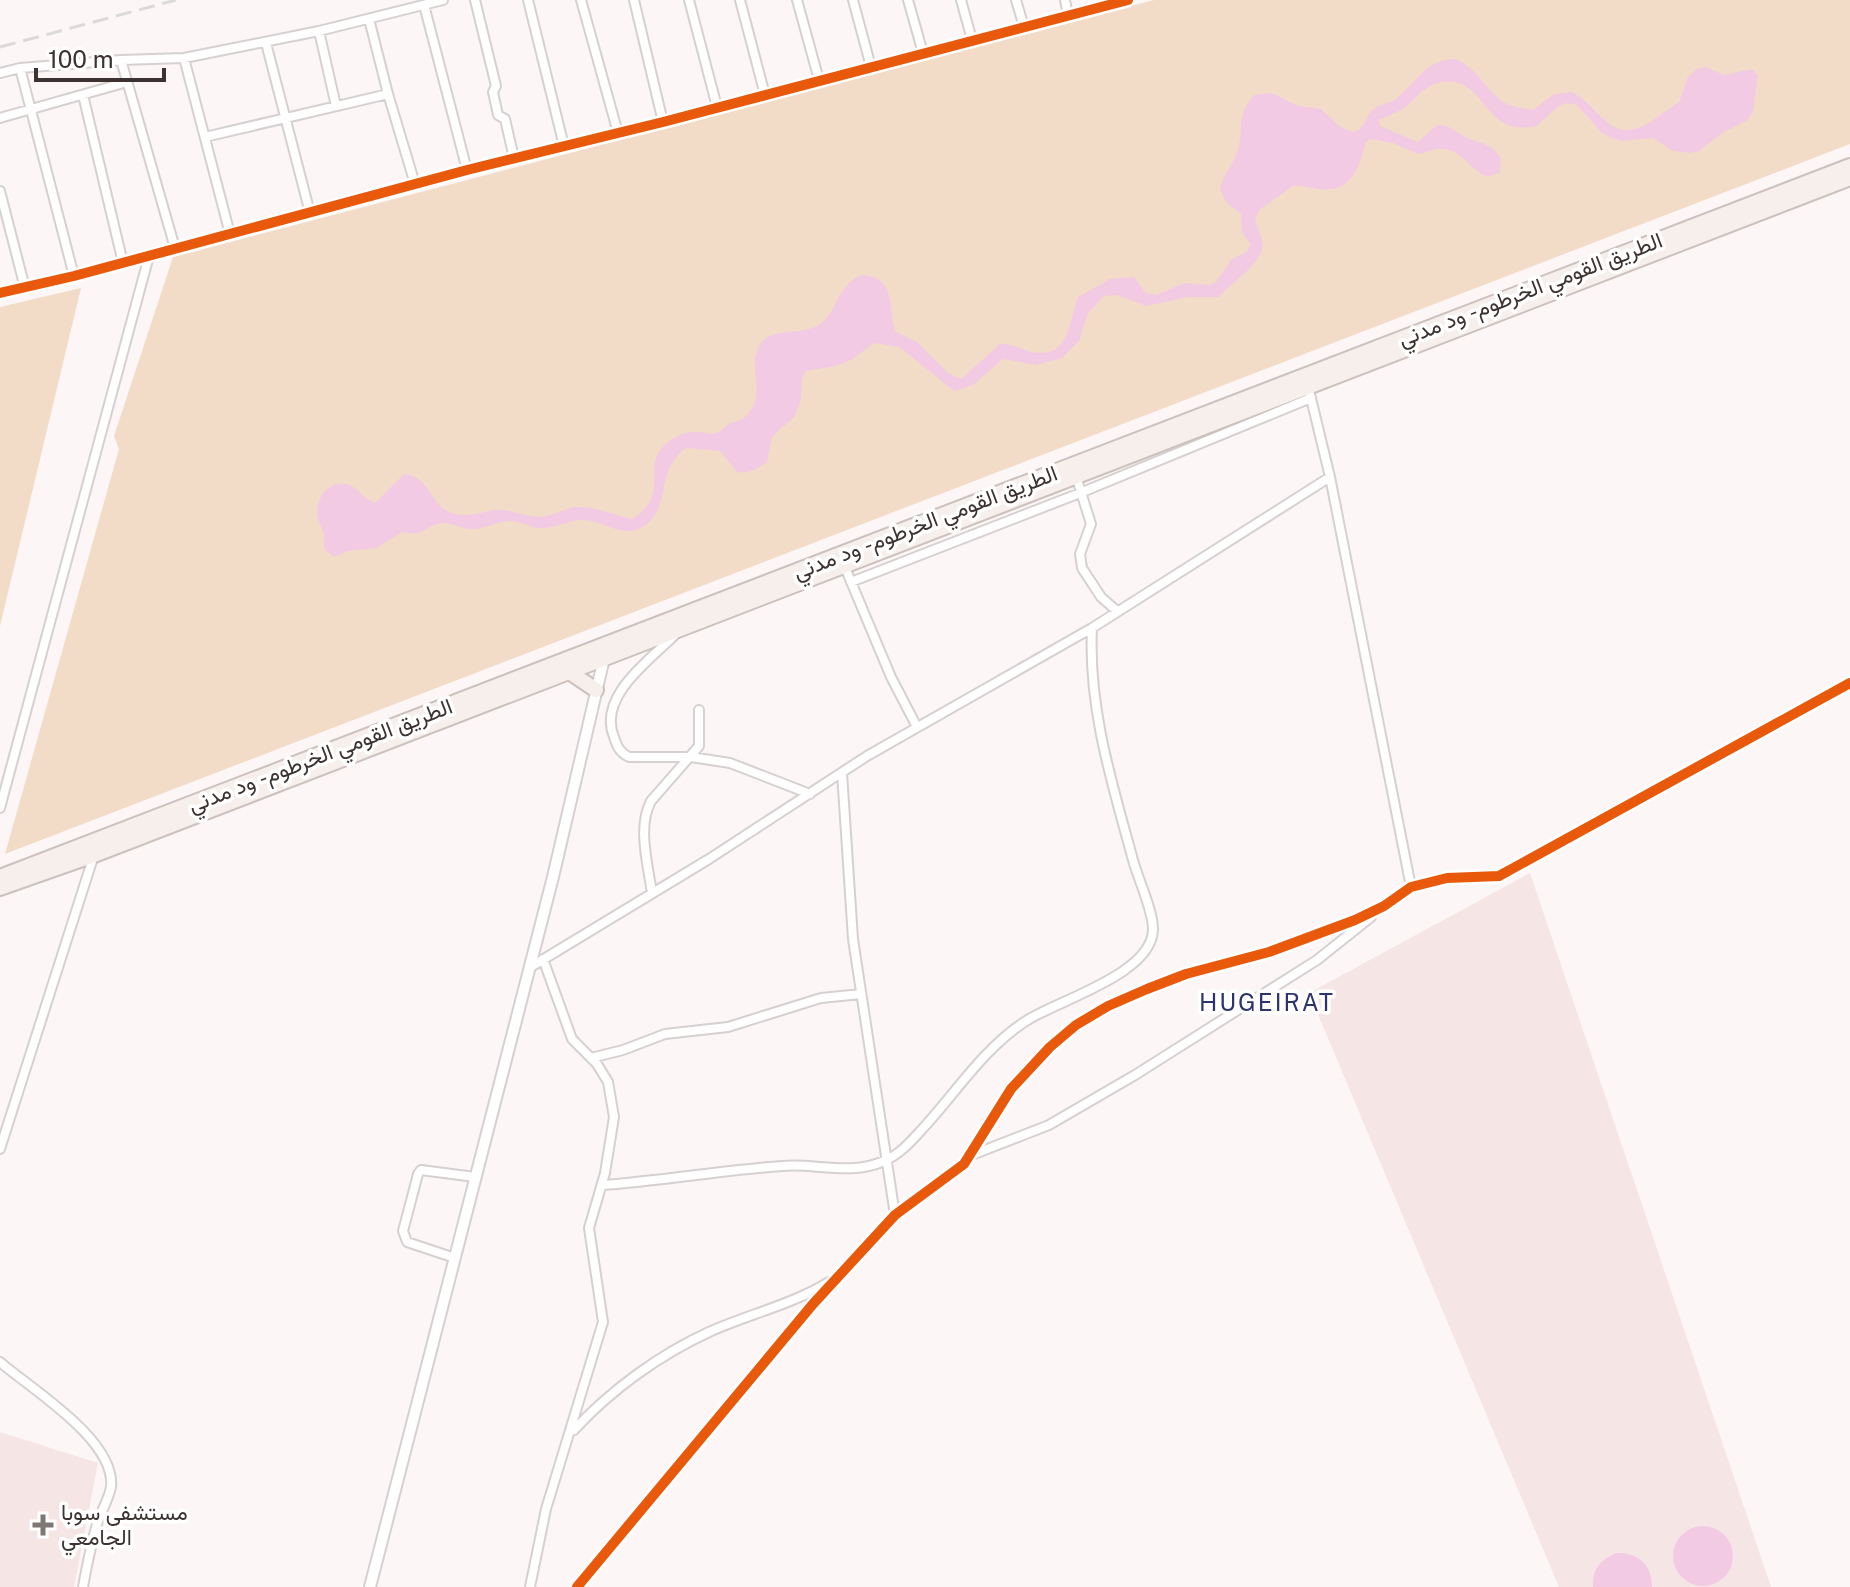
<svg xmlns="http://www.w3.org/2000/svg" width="1850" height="1587" font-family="'Public Sans',Vazirmatn,sans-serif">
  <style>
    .built { fill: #f5e6e5 }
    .green { fill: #f2dcc8 }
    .water { fill: #f3cae3 }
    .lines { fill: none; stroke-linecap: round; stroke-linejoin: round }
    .minor-casing { stroke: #d7d0d0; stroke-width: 12 }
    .tertiary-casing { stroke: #d7d0d0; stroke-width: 14 }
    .trunk-casing { stroke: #ccc1bd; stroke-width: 18 }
    .minor { stroke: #fffefe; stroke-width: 8 }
    .tertiary { stroke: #fffefe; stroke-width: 10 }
    .trunk { stroke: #f6efec; stroke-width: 14 }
    .rail { stroke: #dbd9d9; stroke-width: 3; stroke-dasharray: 16 8; stroke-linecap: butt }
    .cycleway-casing { stroke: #fff; stroke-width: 15 }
    .cycleway { stroke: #e8590c; stroke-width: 10 }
    .poi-dot { fill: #7f7776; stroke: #fff; stroke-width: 3 }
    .labels { text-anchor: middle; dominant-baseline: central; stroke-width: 7; stroke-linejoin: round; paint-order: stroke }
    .street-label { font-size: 22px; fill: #3c3231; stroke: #fff }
    .poi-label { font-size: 22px; fill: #3c3231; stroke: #fff; text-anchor: start }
    .neighbourhood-label { font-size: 24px; letter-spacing: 2px; fill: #2c336d; stroke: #fff }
  </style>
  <rect width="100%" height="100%" fill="#fcf6f6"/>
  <!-- built -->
  <path class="built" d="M1530,873l241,714h-212l-250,-594z
    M0,1432l98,31 -24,124h-74z"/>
  <!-- green -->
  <path class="green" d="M1154,0h696v144l-1845,710 114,-405 -5,-13 59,-179z
    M81,288l-81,338v-319z"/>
  <!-- water -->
  <path class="water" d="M1455,59c22,8 29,29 47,42 9,6 20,7 31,9l21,-16 18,-2c15,8 22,19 34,29 27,24 51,-6 73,-19l9,-25 9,-8 8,-2 19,8 28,-6 6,6 -5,36 -5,9 -26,13 -23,18 -8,2 -18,-2 -20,-13 -30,3 -12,-3 -10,-6 -24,-27 -10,-2 -8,3 -23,20c-55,12 -49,-51 -94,-44 -15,2 -25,15 -35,24 -8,6 -19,10 -28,14l1,6 38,16 19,-17c15,0 19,8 31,13 14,6 25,6 33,21l-1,13 -12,5c-21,-8 -26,-30 -51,-28 -6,1 -12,4 -19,5l-25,-11 -23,-4 -4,3c-7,26 -15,52 -48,47 -9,-1 -16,-4 -25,-3l-34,24 -4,11c2,6 6,13 7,19 5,22 -30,41 -43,57h-31l-42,9 -29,-11 -13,1 -16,17 -9,28 -17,17 -26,7 -33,-6 -30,26 -19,6 -55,-44 -25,-4 -23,17 -15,6 -30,5 -4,8 -1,21 -7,17 -22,20 -5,25c-10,7 -17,12 -30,10l-17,-21 -34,-3c-34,27 -12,56 -42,78 -21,15 -42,-8 -64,-6 -14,1 -29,10 -43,8 -10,-2 -18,-8 -29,-7 -12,1 -26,9 -36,8 -10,0 -21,-7 -30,-6 -19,4 -18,14 -40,9l-26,16 -28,3 -14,6 -9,-7c-2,-6 0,-12 -2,-18 -2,-7 -6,-12 -6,-19 0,-18 14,-34 32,-28 11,4 15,15 26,18l29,-29c28,2 25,34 51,40 21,4 34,-6 49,-4 15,2 28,9 43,6 10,-2 20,-9 30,-9 19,-1 38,9 56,12 36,-25 11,-48 28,-70 9,-11 22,-18 37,-17 6,0 12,3 18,1 6,-2 10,-8 15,-10 7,-2 12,-3 16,-8 20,-20 0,-46 12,-69 12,-21 42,-9 61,-22 19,-13 15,-38 42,-49 36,2 25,35 34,57l21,10 31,31 13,6 39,-35c12,-1 20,5 31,8 39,8 38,-32 47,-55l32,-18 24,-2 12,16 10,2 28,-12 26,2 7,-4 14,-21 17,-9 2,-7 -8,-12 -1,-18 -15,-12 -6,-13c2,-13 11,-22 16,-34 10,-24 -3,-35 18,-60l18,-2 26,13 23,3 18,17 14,6c14,-4 11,-16 21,-23 7,-6 17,-5 23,-11 20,-17 28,-38 58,-39z
    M1673 1556a30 30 0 1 1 60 0a30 30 0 1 1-60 0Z
    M1617,1553c22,0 35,12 35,34h-59c-1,-18 8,-28 24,-34z"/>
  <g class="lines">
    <!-- minor casing -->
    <g class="minor-casing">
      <path id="minor" d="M475,0l21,86 -3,6 5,23 7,4 9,39
        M528,0l36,146
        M581,0l37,133
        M634,0l29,122
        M689,0l28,107
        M740,0l25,95
        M797,0l22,80
        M853,0l18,67
        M908,0l15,53
        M961,0l11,40
        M1016,0l8,27
        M1065,0l3,15
        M424,5l43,165
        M369,19l19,75 27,90
        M319,31l17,75
        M266,43l44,170
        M184,58l46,176
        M121,60l54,188
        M20,68l54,208
        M0,73l20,-5 101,-8 63,-2 135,-27 124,-31
        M83,95l40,168
        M0,118l127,-36
        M205,137l183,-43
        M0,191l25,97
        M0,293l74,-17 393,-106 196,-48 465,-122
        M1308,386l22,91 81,410
        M1076,476l15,48 -11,30 2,14 19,29 16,14
        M844,565l47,112 26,50
        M851,582l229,-89 231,-95
        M677,633c-26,26 -80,63 -63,104 3,9 5,15 15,20h62l39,6 80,31
        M842,773l11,166 42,276
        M0,808l149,-552
        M652,893c-4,-28 -15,-66 -1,-92l48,-55v-36
        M529,968l180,-109 158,-103 225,-128 238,-151
        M591,1058l32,-8 42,-16 63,-7 93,-29 40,-4
        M0,1149l94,-294
        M972,1155l77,-30 86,-50 182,-115 54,-43
        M602,1185c60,-4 120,-15 180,-19 34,-3 69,10 102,-5 17,-7 29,-22 41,-35 32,-35 60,-79 101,-105 32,-21 127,-47 127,-92 0,-19 -15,-50 -20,-69 -21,-77 -45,-152 -41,-232
        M455,1258l-48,-16 -4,-11 15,-57 3,-4 54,7
        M0,1362c31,27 116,78 111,125 -2,11 -9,23 -13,34 -7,22 -11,44 -15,66
        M574,1430c37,-40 85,-75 135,-98 40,-18 82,-27 120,-50
        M530,1587l16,-78 57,-187 -14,-94 16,-55 9,-56 -6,-35 -11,-18 -25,-25 -29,-80
        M577,1587l236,-283 82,-89 69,-51 47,-75 39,-42 26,-22 32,-19 39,-17 39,-15 83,-22 86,-32 29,-14 27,-19 36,-9 52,-2 351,-193"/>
    </g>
    <!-- tertiary casing -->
    <g class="tertiary-casing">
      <path id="tertiary" d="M370,1587l183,-710 52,-223"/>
    </g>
    <!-- trunk casing -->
    <g class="trunk-casing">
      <path id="trunk" d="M568,671l28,19
        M0,877l1850,-711
        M0,888l94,-33 1756,-677"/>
    </g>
    <!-- minor -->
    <use href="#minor" class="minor"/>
    <!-- tertiary -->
    <use href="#tertiary" class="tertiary"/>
    <!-- trunk -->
    <use href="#trunk" class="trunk"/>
    <!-- rail -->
    <path class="rail" d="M0,47l176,-47"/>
    <!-- cycleway casing -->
    <g class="cycleway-casing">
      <path id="cycleway" d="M0,293l74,-17 393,-106 196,-48 465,-122
        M577,1587l236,-283 82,-89 69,-51 47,-75 39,-42 26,-22 32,-19 39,-17 39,-15 83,-22 86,-32 29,-14 27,-19 36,-9 52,-2 351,-193"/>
    </g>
    <!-- cycleway -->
    <use href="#cycleway" class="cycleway"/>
  </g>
  <!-- markers -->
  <path class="poi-dot" d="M39 1513h8v8h8v8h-8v8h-8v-8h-8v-8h8z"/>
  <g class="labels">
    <!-- street labels -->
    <g class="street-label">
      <text transform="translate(1530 289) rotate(-21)">الطريق القومي الخرطوم - ود مدني</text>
      <text transform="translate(925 522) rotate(-21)">الطريق القومي الخرطوم - ود مدني</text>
      <text transform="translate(320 755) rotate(-21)">الطريق القومي الخرطوم - ود مدني</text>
    </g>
    <!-- poi labels -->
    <g class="poi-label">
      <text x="61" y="1512">مستشفى سوبا<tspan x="61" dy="25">الجامعي</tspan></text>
    </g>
    <!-- neighbourhood labels -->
    <g class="neighbourhood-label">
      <text x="1267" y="1002">HUGEIRAT</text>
    </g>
  </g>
  <!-- scale -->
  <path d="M36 68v12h128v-12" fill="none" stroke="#3c3231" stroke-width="4"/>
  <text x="48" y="68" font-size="24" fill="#3c3231" stroke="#ffffff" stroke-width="6" paint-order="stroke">100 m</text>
</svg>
